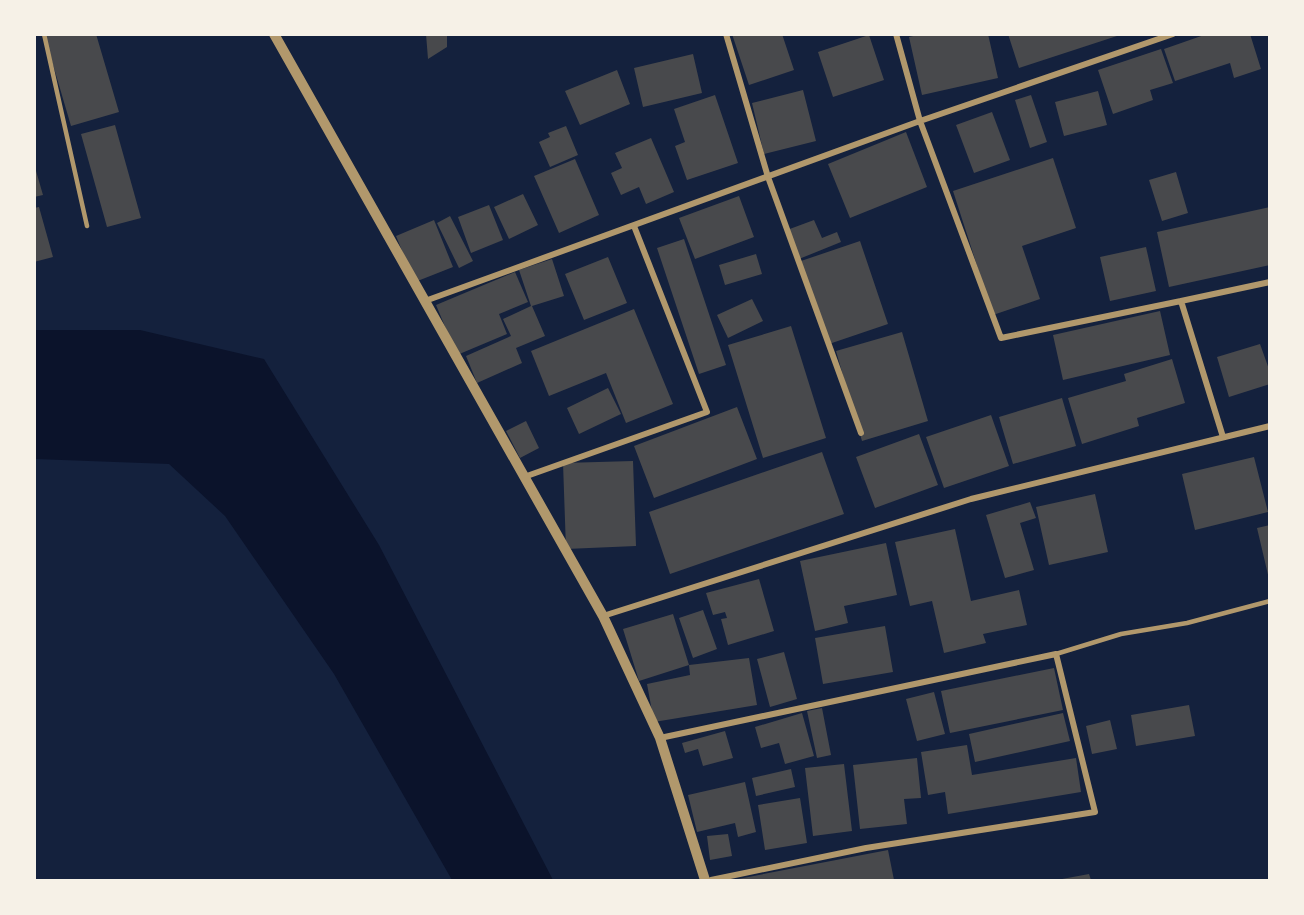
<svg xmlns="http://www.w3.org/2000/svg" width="1304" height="915" font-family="'DejaVu Sans',sans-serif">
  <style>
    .water { fill: #0b132b }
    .building { fill: #48494c }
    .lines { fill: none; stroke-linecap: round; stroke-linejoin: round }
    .service { stroke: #b1986c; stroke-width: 4.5 }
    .minor { stroke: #b1986c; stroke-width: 6 }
    .tertiary { stroke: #b1986c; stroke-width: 10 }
  </style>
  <rect width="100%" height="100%" fill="#14213d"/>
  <!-- water -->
  <path class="water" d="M35,330h105l124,29 115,186 174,335h-101l-118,-206 -109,-158 -56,-52 -134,-5z"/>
  <!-- building -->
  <path class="building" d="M44,34h52l23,78 -48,14z
    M426,34h21v13l-19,12z
    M732,34h50l12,36 -45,15z
    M922,34h66l10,44 -76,17 -13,-58z
    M1008,34h112v1l-101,33z
    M1207,34h43l11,35 -27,9 -4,-15 -55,18 -11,-32z
    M869,35l15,45 -51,17 -15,-45z
    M1161,49l12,34 -23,7 3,10 -40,14 -15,-44z
    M693,54l9,39 -59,14 -9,-39z
    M617,70l13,34 -50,21 -15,-34z
    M803,90l13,51 -52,13 -12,-51z
    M1098,91l9,34 -43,11 -9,-34z
    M715,95l23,68 -51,17 -12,-34 10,-4 -11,-33z
    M1031,95l16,47 -17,6 -15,-48z
    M992,112l18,48 -36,13 -18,-48z
    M115,125l26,93 -34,9 -26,-93z
    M566,126l12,29 -28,12 -11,-25 11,-5 -2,-4z
    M906,132l21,55 -77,31 -22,-54z
    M651,138l23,54 -28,12 -7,-17 -18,8 -10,-22 11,-5 -7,-15z
    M1053,158l23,70 -54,18 18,53 -47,16 -40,-124z
    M575,159l24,56 -40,18 -25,-57z
    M34,164l9,31 -9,2z
    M1176,172l12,41 -26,8 -13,-41z
    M523,194l15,31 -29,14 -15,-32z
    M739,196l15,41 -59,22 -16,-41z
    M489,205l14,35 -32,13 -13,-36z
    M39,207l14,50 -19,5v-54z
    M1270,207v58l-101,22 -12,-55z
    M450,216l23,45 -14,7 -22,-45z
    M434,220l19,47 -38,15 -19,-46z
    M814,220l8,18 15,-6 4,10 -42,17 -12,-29z
    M684,239l42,126 -27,9 -42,-126z
    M860,241l28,83 -59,20 -28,-83z
    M1146,247l10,44 -46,10 -10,-44z
    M756,254l6,20 -37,11 -6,-20z
    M608,257l19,46 -43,17 -19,-46z
    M552,259l12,37 -32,10 13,30 -29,12 6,15 -45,20 -11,-27 45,-20 -8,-17 28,-13 -12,-36z
    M515,272l13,30 -29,12 8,20 -50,21 -21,-50z
    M752,299l11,22 -35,17 -11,-23z
    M634,309l39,95 -47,19 -20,-50 -57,23 -18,-45z
    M1160,311l10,44 -107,25 -10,-45z
    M791,326l35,112 -63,20 -35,-113z
    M902,332l26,89 -66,20 -26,-90z
    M1260,344l10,28v12l-41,13 -12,-40z
    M1172,359l13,44 -48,15 2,8 -57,18 -14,-46 58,-17 -2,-7z
    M608,388l13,26 -42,20 -12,-26z
    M1062,398l14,48 -63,18 -14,-47z
    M737,407l20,52 -103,39 -20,-52z
    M991,415l18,51 -65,22 -18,-51z
    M526,421l13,27 -19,10 -14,-27z
    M919,434l19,51 -63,23 -19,-51z
    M822,452l22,62 -174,60 -21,-62z
    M1254,457l14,55 -73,18 -13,-56z
    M633,461l3,85 -70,3 -3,-86z
    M1095,494l13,58 -59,13 -13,-58z
    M1030,502l6,16 -16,5 14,47 -29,8 -19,-63z
    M1270,525v54h-1l-12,-51z
    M955,529l16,72 48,-11 8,35 -44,9 3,9 -42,10 -12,-52 -22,5 -15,-64z
    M886,543l11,52 -53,11 4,17 -33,8 -15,-70z
    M759,579l15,52 -46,14 -7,-26 6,-1 -2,-6 -12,3 -7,-22z
    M703,610l14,39 -24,9 -14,-40z
    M673,614l16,51 -50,16 -16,-52z
    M885,626l8,46 -70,12 -8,-46z
    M784,652l13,47 -27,8 -13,-48z
    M749,658l8,47 -103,17 -7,-38 43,-9 -1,-10z
    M1054,668l9,42 -113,23 -9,-42z
    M934,692l11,42 -28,7 -11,-42z
    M1189,705l6,31 -59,10 -5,-31z
    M822,708l9,47 -14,3 -10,-47z
    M802,713l12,43 -29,8 -6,-21 -18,5 -6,-21z
    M1063,713l7,28 -95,21 -6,-28z
    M1110,720l7,29 -25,5 -6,-28z
    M725,731l8,27 -30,8 -5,-17 -13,4 -3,-10z
    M967,745l5,30 104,-17 5,34 -133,22 -3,-22 -17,3 -7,-43z
    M917,758l4,40 -17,1 3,25 -47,5 -7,-64z
    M844,764l8,67 -39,5 -8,-68z
    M791,769l4,18 -39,9 -4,-18z
    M745,782l11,50 -18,5 -3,-14 -38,9 -9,-37z
    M800,798l7,45 -42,7 -7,-45z
    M728,834l4,22 -22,4 -3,-24z
    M888,850l6,30h-156v-1z
    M1089,874l2,6h-29v-1z"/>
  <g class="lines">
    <!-- service -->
    <path class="service" d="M44,34l43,192
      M1056,654l65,-20 66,-11 83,-22"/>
    <!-- minor -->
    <path class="minor" d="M726,34l42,143 93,256
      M896,34l24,87 81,217 180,-37 42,136
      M425,301l495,-180 253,-87
      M1181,301l89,-19
      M524,477l183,-65 -73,-186
      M603,616l368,-117 299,-73
      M660,738l396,-84 39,158 -229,36 -155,32"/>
    <!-- tertiary -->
    <path class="tertiary" d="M274,34l329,582 57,122 45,142"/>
  </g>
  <!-- border -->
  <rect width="1304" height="915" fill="none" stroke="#f6f1e7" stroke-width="72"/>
</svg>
